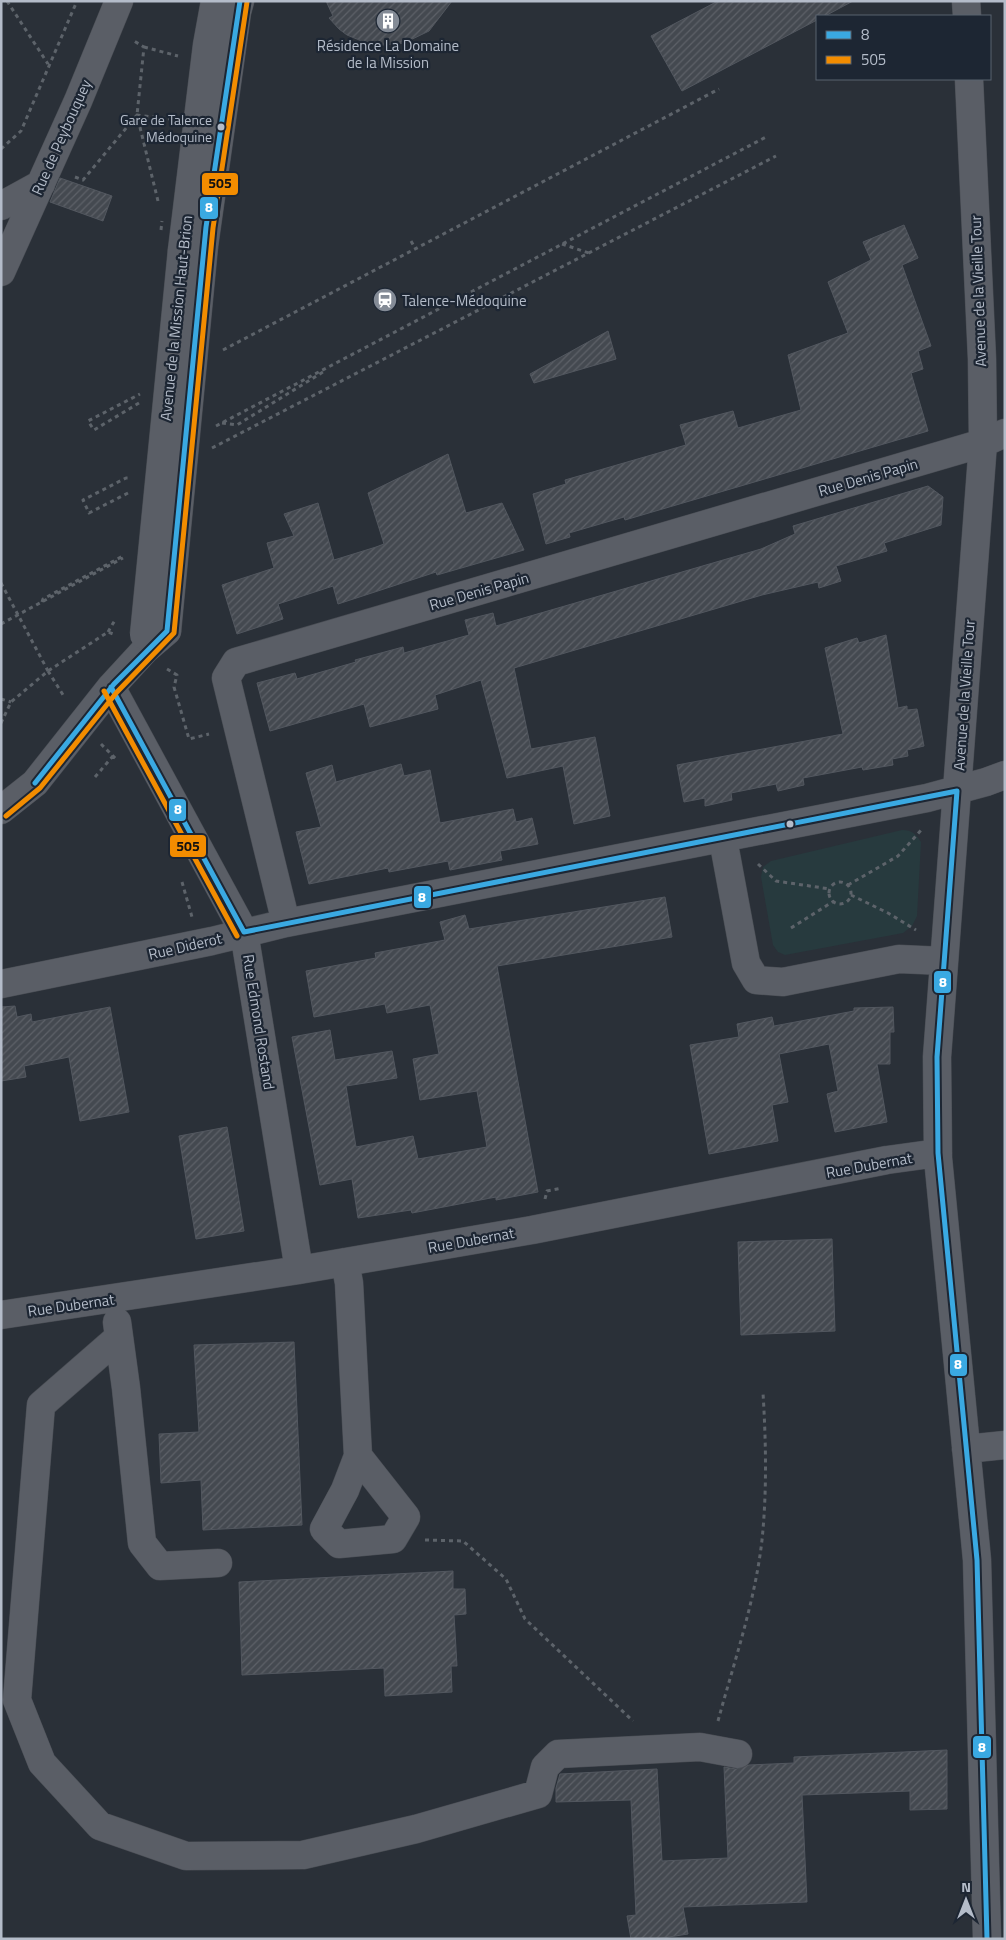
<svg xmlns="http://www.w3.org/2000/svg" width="1006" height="1940" font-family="'Titillium Web',sans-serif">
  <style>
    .park { fill: #273a3e }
    .building { fill: url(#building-hatch); stroke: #52575f }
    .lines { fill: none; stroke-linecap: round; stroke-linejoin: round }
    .minor-casing { stroke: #484c53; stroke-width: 29 }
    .path { stroke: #5d636a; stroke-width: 3; stroke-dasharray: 4 4; stroke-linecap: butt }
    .minor { stroke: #5a5e66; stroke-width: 28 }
    .minor-bridge-casing { stroke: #484c53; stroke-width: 29; stroke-linecap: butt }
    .path-bridge { stroke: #5d636a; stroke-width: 3; stroke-dasharray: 4 4; stroke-linecap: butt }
    .minor-bridge { stroke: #5a5e66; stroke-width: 28 }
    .bus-1-casing { stroke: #1d2633; stroke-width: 9 }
    .bus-2-casing { stroke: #1d2633; stroke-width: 9 }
    .bus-1 { stroke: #3aa9e2; stroke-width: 5 }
    .bus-2 { stroke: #f28c00; stroke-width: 5 }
    .bus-dot { fill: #b4bcc9; stroke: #1d2633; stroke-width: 2 }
    .labels { text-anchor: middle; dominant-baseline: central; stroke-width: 4.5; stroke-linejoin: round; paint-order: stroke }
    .bus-label { font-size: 14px; fill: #b4bcc9; stroke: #1d2633; text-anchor: end }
    .poi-label { font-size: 15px; fill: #b4bcc9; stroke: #1d2633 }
    .street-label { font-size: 15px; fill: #b4bcc9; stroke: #1d2633 }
    .line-badge { stroke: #1d2633; stroke-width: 2 }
    .badge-label { font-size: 14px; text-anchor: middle; font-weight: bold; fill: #fff }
    .pale-badge-label { font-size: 14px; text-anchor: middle; font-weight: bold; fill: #111 }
  </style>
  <defs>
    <pattern id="building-hatch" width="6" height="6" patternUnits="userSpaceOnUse" patternTransform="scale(1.25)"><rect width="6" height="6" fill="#444950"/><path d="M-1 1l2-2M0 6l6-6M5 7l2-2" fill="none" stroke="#5d6168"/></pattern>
  </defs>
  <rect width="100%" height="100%" fill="#2a3038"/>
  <!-- park -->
  <path class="park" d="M902,830c10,0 14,4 19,12l-4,74 -5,10 -9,7 -118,22 -7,-3 -5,-7 -12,-68 2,-10 8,-6z"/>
  <!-- building -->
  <path class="building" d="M326,1h126l-23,30 -25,12 -30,3 -27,-11 -8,-6 -10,-11 4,-2z
    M718,1h135l-28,15h-8v4l-135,71 -31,-55z
    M60,178l52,18 -9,25 -53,-19z
    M904,225l14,33 -16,7 29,81 -13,5 5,18 -12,4 17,58 -303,89 -1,-3 -55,16 1,4 -24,7 -13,-50 33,-10 -1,-4 121,-35 -6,-20 53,-14 5,17 63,-18 -13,-55 60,-22 -20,-51 43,-22 -8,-18z
    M608,331l8,28 -82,24 -4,-9z
    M448,454l18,59 36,-10 22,47 -87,25 -1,-3 -98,32 -5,-18 -55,18 5,15 -46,15 -15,-49 52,-17 -7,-25 27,-7 -10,-22 34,-11 16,57 42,-13 8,-3 -16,-51z
    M928,486l15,11 -2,28 -57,18 3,8 -51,15 5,15 -22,7 -1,-6 -56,13 -248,73 17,81 64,-12 15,79 -36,8 -11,-58 -56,12 -26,-98 -46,15 3,14 -68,18 -6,-23 -94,27 -13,-48 38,-10 2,6 59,-17 -1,-2 48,-13 1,6 65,-18 -4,-15 28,-7 3,13 265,-77 34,-15 -2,-8z
    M886,635l12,73 9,-2v4l10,-1 7,37 -17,4 1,6 -16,3 1,6 -30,5 -1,-3 -59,11 1,7 -26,6 -2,-7 -45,9 1,7 -27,6v-8l-21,4 -7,-37 166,-31 -18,-86 32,-10 2,5z
    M401,764l3,12 26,-6 10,53 73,-14 3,13 16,-4 6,26 -38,7 2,9 -52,10 -2,-9 -59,11 -1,-4 -79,16 -13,-52 25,-5 -15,-54 26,-8 4,17z
    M665,897l7,40 -175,29 41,226 -42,8v-3l-84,16 -1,-3 -53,8 -6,-39 -32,6 -28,-148 38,-7 5,30 57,-9 5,27 -51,8 10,61 57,-11 5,23 69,-12 -10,-56 -57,9 -7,-41 26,-5 -9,-49 -43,8 -2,-9 -71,13 -8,-46 70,-13 -1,-5 70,-13 -5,-18 25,-7 4,14z
    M15,1006l2,11 14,-3 1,8 78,-15 19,105 -49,9 -11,-64 -45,9 2,11 -25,4v-74z
    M893,1007l1,25h-4v32h-13l10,58 -52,10 -8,-38 11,-3 -9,-47 -50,10 9,48 -16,3 6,36 -69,13 -19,-109 49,-8 -2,-13 35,-7 2,9 80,-15v-3z
    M227,1127l17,104 -48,8 -17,-103z
    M832,1239l3,92 -94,4 -3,-93z
    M294,1342l8,183 -99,5 -2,-50 -40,3 -2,-49 40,-2 -5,-87z
    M453,1571v18h12l1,25 -12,1 3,51h-6l1,26 -67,4 -1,-28 -142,7 -3,-93z
    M947,1750v59l-37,1v-19l-108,4 5,107 -124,5 5,27 -32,5h-25l-4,-23 9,-1 -5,-115 -75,2v-14l4,-14 97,-5 5,92 66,-3 -4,-91 12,2 13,-4 45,-2v-6z"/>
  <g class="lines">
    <!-- minor casing -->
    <g class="minor-casing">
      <path id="minor" d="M966,1l1,15
        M969,79l13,280 1,84 -46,614 1,101 39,402 10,379
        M1,206l40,-22
        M204,246l33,-234 3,-11
        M182,250l25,-205 8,-44
        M1,272l77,-171 41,-100
        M111,687l133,245 55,338
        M1,810l34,-27 76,-96 35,-38 21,-18
        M723,839l23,124 10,17 27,2 116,-23 45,2
        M286,923l-60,-245 10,-16 747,-219 22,-10
        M1,984l211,-43 74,-18 641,-125 59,-16 19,-7
        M345,1262l4,21 9,173 -13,34 -21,39 15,15 54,-5 13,-22 -48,-61
        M1,1315l298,-45 233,-40 355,-70 51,-7
        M117,1322l9,66 16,155 18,23 58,-3
        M119,1337l-78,68 -24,295 25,63 58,63 86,30 117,-1 113,-26 122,-35 7,-27 13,-13 142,-7 38,7
        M966,1449l39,-4"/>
    </g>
    <!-- path -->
    <path class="path" d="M7,1l41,63
      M144,47l34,9
      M1,149l20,-18 56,-130
      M75,177l8,3 54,-65 7,-68 -10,-6
      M158,201l-21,-86 33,4
      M411,241l4,7
      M562,244l27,9
      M223,350l496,-261
      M139,403l-45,27 -6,-9 52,-27
      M222,423l15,2 86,-53
      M216,426l550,-289
      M212,448l564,-292
      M128,493l-39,20 -6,-13 43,-22h5
      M42,602l1,-3 80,-43
      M1,624l122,-66
      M167,669l10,6 -3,12 15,52 20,-5
      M48,671l17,27
      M1,699l10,3
      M1,723l10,-21 37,-31 60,-39 8,3
      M101,744l15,15
      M95,777l18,-21
      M758,864l18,17 54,8
      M182,882l10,35
      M829 893a11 11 0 1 1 22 0a11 11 0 1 1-22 0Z
      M848,885l50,-29 24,-27
      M851,895l37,18 28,17
      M791,928l43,-27
      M545,1199l2,-8 15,-3
      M425,1540l38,1 43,38 19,40 108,102
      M718,1721c16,-59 37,-119 44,-181 5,-49 4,-98 1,-147"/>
    <!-- minor -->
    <use href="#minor" class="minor"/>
    <!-- minor-bridge casing -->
    <g class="minor-bridge-casing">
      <path id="minor-bridge" d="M167,631l37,-385
        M144,635l38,-385"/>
    </g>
    <!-- path-bridge -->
    <path class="path-bridge" d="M161,230l1,-9
      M1,583l47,88
      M108,632l7,-12"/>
    <!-- minor-bridge -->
    <use href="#minor-bridge" class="minor-bridge"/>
    <!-- bus-1 casing -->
    <g class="bus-1-casing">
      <path id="bus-1" d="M111,687l133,245
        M35,783l79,-99 53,-53 39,-404 34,-226
        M957,791l-20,266 1,96 39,407 10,379
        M244,932l713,-141"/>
    </g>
    <!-- bus-2 casing -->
    <g class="bus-2-casing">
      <path id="bus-2" d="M104,691l133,245
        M6,816l34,-28 77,-96 57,-59 39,-405 34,-226"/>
    </g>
    <!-- bus-1 -->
    <use href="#bus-1" class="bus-1"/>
    <!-- bus-2 -->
    <use href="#bus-2" class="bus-2"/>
  </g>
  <!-- icons -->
  <defs>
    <g id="building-disc" transform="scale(1.25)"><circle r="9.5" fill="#848b96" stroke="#1d2633"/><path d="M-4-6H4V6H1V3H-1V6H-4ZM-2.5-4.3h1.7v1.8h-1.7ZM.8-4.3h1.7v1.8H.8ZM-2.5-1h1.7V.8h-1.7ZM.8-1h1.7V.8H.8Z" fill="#fff"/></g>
    <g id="station-disc" transform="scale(1.25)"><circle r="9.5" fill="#848b96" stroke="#1d2633"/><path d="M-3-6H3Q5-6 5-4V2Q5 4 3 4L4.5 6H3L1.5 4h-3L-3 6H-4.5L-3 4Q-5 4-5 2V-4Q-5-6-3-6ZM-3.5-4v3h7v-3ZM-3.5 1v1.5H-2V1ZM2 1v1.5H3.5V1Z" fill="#fff"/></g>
  </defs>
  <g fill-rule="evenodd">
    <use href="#building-disc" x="388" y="21"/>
    <use href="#station-disc" x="385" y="300"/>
  </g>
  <!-- markers -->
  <g class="bus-dot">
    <circle cx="221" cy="127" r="4.5"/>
    <circle cx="790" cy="824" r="4.5"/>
  </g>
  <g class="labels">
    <!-- bus labels -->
    <g class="bus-label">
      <text x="212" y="119">Gare de Talence<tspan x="212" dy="17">Médoquine</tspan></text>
    </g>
    <!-- poi labels -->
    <g class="poi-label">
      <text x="388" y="45">Résidence La Domaine<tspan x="388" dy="17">de la Mission</tspan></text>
      <text x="402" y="300" text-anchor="start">Talence-Médoquine</text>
    </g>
    <!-- street labels -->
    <g class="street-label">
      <text transform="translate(61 137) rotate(-66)">Rue de Peybouquey</text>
      <text transform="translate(978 291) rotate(-92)">Avenue de la Vieille Tour</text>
      <text transform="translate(176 318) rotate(-84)">Avenue de la Mission Haut-Brion</text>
      <text transform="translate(868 477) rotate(-16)">Rue Denis Papin</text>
      <text transform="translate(479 591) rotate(-16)">Rue Denis Papin</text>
      <text transform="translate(964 695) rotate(-86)">Avenue de la Vieille Tour</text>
      <text transform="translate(185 946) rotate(-13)">Rue Diderot</text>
      <text transform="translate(259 1022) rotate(81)">Rue Edmond Rostand</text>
      <text transform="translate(869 1165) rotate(-10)">Rue Dubernat</text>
      <text transform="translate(471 1240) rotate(-10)">Rue Dubernat</text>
      <text transform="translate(71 1305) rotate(-8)">Rue Dubernat</text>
    </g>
  </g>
  <g class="line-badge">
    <rect x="201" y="172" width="38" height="24" rx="5" fill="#f28c00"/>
    <rect x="199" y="196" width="20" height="24" rx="5" fill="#3aa9e2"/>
    <rect x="168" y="798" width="19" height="24" rx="5" fill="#3aa9e2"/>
    <rect x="169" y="834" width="38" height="24" rx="5" fill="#f28c00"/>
    <rect x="413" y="885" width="19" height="24" rx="5" fill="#3aa9e2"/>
    <rect x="933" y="970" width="19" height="24" rx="5" fill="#3aa9e2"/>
    <rect x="949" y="1353" width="19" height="24" rx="5" fill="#3aa9e2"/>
    <rect x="972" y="1735" width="20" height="24" rx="5" fill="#3aa9e2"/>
  </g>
  <g class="badge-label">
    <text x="209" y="212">8</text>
    <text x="178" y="814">8</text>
    <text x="422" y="902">8</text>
    <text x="943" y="987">8</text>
    <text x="958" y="1369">8</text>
    <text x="982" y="1752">8</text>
  </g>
  <g class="pale-badge-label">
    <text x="220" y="188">505</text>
    <text x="188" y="851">505</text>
  </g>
  <!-- border -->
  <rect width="1006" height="1940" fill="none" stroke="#b4bcc9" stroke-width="5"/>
  <!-- legend -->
  <rect x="816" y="15" width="175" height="65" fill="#1d2633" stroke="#59626f"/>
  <rect x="826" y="31" width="25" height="8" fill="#3aa9e2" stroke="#59626f"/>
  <text x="861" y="40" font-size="15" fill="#b4bcc9">8</text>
  <rect x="826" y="56" width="25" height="8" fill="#f28c00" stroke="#59626f"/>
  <text x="861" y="65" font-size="15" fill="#b4bcc9">505</text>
  <!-- north arrow -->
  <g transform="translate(966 1900)" stroke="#1d2633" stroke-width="4" paint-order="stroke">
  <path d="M0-4L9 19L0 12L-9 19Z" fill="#b4bcc9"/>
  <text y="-8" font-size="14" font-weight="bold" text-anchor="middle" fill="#b4bcc9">N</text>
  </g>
</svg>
